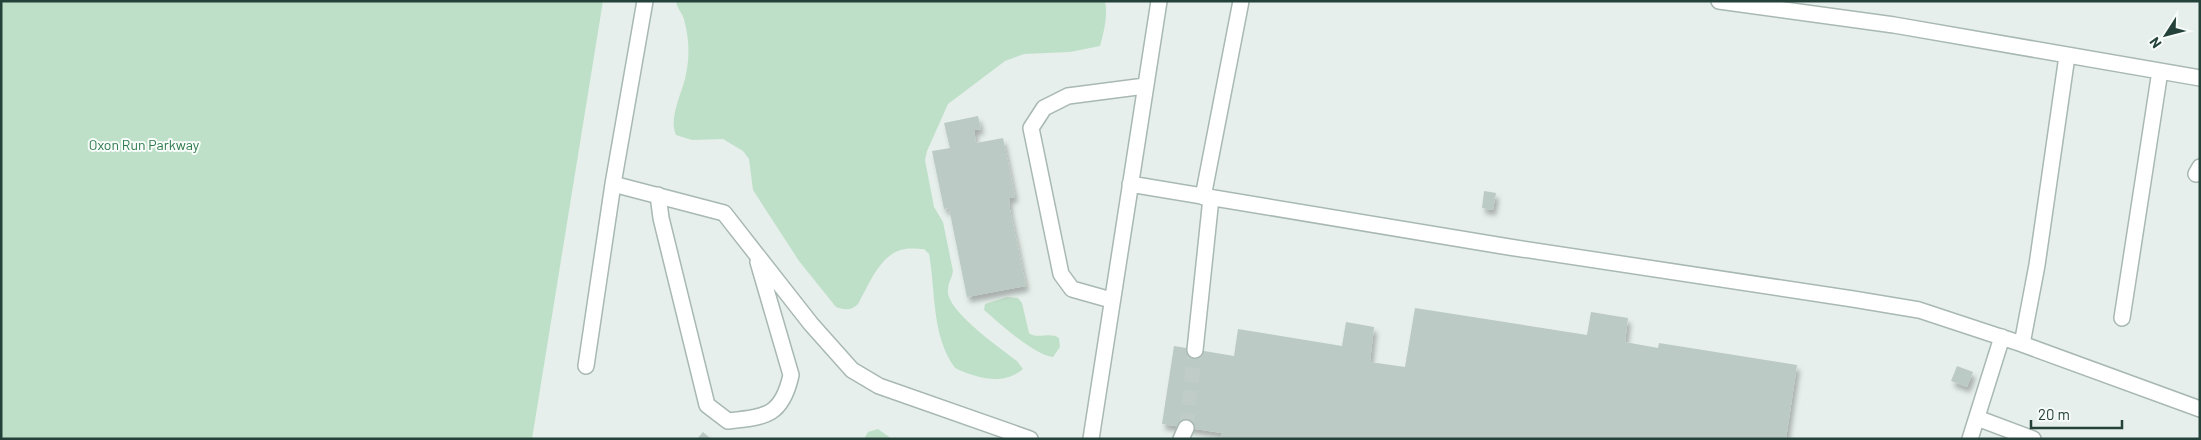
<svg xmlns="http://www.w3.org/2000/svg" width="2201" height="440" font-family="Barlow,sans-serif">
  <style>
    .green { fill: #bfe0c8 }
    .building { fill: #bbcac4; filter: url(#shadow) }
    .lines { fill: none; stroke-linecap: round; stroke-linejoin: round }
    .minor-tunnel { stroke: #bfccc8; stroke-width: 15; stroke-dasharray: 15 8; stroke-linecap: butt }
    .minor-casing { stroke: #a8b8b2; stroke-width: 18 }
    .minor { stroke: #fff; stroke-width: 15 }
    .labels { text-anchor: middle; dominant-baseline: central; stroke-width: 4; stroke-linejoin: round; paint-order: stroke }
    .park-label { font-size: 14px; fill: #2d7a4b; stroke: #f7fbf9 }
  </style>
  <defs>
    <filter id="shadow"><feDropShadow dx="3" dy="5.5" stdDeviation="2.5" flood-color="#0004"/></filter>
  </defs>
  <rect width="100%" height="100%" fill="#e6efeb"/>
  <!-- green -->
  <path class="green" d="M1,1h602l-71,438h-531z
    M676,1h429c3,15 -1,31 -5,45l-30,6 -46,2 -19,7 -57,43 -21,47 -2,9 9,47 9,15 10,49c-1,7 -5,12 -5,19 -2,21 53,58 69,71l6,8c-20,17 -47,9 -68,-1 -24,-33 -19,-76 -26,-114l-5,-5c-6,0 -13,-1 -19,0 -25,4 -36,36 -47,55 -7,7 -12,6 -22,3l-37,-46 -46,-71 -4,-31 -6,-8 -20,-12 -31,1 -16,-5c-8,-18 7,-43 10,-61 4,-19 3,-36 -2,-55 -2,-6 -7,-11 -8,-18z
    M1007,297l11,1 4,5 7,30c9,7 21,-2 30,5l1,9 -7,10c-18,-1 -55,-35 -69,-47l1,-6z
    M878,429l14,10h-28l4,-7z"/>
  <!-- building -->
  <path class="building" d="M978,116l3,13 -7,1 2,13 27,-5 12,59 -6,1 1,12 16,76 -59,11 -18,-89 -5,1 -12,-58 18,-3 -6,-25z
    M1484,191l12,2 -3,17 -11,-2z
    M1415,308l172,27 4,-23 37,6 -3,24 33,6 1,-5 138,22 -11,74h-565l1,-6 -60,-9 12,-78 60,10 4,-27 104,17 4,-24 28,5 -4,35 35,5z
    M1957,366l16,6 -6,15 -16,-6z
    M703,432l8,7h-14z"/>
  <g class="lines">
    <!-- minor-tunnel -->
    <path class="minor-tunnel" d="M1186,428l9,-78"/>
    <!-- minor casing -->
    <g class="minor-casing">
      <path id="minor" d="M1719,1l175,24 306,53
        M2196,174l4,-7
        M613,184l111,29 87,111 41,46 27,16 151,53
        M1130,184l379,63 344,52 66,11 103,34 178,65
        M658,195l3,23 46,187 21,16c38,-4 54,-5 63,-46l-33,-113
        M1203,197l38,-196
        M1111,300l-39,-11 -11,-15 -30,-146 13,-20 24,-12 77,-10
        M2122,318l38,-247
        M2022,344l15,-79 30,-209
        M1195,350l16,-152
        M586,366l27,-182 32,-183
        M1977,418l56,21
        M1091,439l68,-438
        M1181,439l5,-11
        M1970,439l32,-102"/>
    </g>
    <!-- minor -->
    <use href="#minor" class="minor"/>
  </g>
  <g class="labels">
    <!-- park labels -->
    <g class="park-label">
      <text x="144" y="144">Oxon Run Parkway</text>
    </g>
  </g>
  <!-- border -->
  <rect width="2201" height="440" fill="none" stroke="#24423a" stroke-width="5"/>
  <!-- north arrow -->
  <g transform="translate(2166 35) rotate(234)" stroke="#f7fbf9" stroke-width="4" paint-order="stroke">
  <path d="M0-4L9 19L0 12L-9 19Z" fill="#24423a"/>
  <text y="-8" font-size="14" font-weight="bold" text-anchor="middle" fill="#24423a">N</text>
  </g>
  <!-- scale -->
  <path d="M2031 420v8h91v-8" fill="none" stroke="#24423a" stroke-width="2.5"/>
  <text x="2038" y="420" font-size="15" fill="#24423a" stroke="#f7fbf9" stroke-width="4" paint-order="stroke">20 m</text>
</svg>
